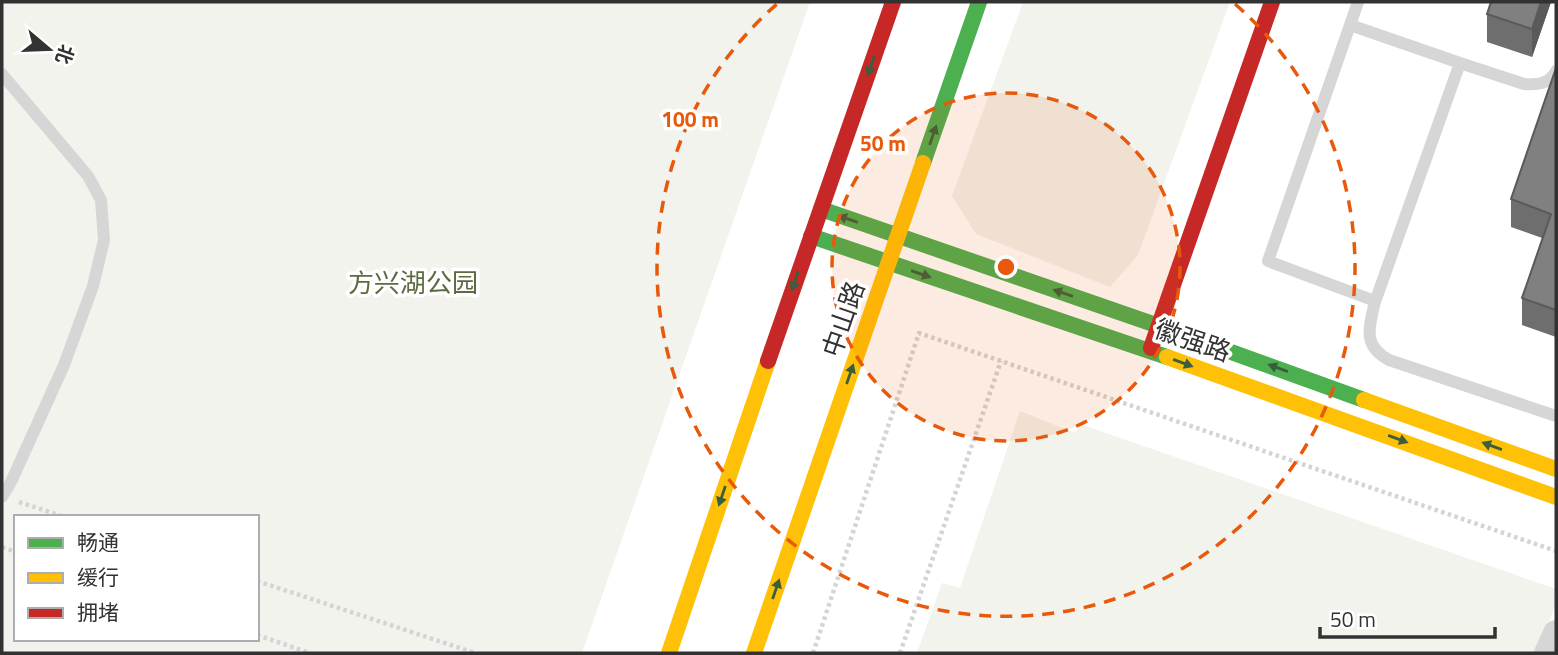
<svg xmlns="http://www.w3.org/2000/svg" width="1558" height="655" font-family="'Titillium Web','Noto Sans SC',sans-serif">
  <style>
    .green { fill: #f2f3ed; fill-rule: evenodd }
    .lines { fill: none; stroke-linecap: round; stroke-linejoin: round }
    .path { stroke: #d4d4d4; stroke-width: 4.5; stroke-dasharray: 3.5 3.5; stroke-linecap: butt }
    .lane { stroke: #d6d6d6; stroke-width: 12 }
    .street { stroke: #d6d6d6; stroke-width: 26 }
    .fast { stroke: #4caf50; stroke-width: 16 }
    .slow { stroke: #ffc107; stroke-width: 16 }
    .jam { stroke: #c62828; stroke-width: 16 }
    .wall { fill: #6e6e6e }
    .shaded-wall { fill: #5a5a5a }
    .building { fill: #808080; stroke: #5a5a5a; stroke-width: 2 }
    .oneway { fill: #3b5e3c }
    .ring { fill: none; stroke: #e8590c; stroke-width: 3.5; stroke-dasharray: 12 9 }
    .labels { text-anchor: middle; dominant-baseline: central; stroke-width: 7; stroke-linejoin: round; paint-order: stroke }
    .park-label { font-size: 26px; fill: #5c6b41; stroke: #fff }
    .street-label { font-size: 26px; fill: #323232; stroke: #fff }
    .centre { fill: #e8590c; stroke: #fff; stroke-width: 3.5 }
    .ring-label { font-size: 21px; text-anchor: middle; font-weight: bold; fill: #e8590c; stroke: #fff; stroke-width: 7; stroke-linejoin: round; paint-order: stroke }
  </style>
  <rect width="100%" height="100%" fill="#fff"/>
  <!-- green -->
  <path class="green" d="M2,2h808l-228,651h-580zM16,517h241v122h-241z
    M1023,2h207l-92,253 -28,32 -134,-53 -24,-38z
    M1020,411l55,22 5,-9 476,165v14l-18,50h-621l25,-70 18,5z"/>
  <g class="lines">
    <!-- path -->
    <path class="path" d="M19,502l46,15
      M2,547l14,5
      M257,581l218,72
      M257,635l53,18
      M813,653l106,-320 637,218
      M900,653l101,-292"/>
    <!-- lane -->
    <path class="lane" d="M1358,2l-90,259 107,40c-5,25 -14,44 14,59l167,56
      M1350,25l110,38 -85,239
      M1460,63l64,21c13,1 26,0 32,-13
      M2,74l86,102 13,24 3,40 -11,46 -29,79 -53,117 -9,15"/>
    <!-- street -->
    <path class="street" d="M1547,653l9,-20"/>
    <!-- fast -->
    <path class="fast" d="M923,163l56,-161
      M821,209l338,117 205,74
      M811,236l356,121"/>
    <!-- slow -->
    <path class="slow" d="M1167,357l389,140
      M1364,400l192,69
      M669,653l99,-292
      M754,653l169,-490"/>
    <!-- jam -->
    <path class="jam" d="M1151,348l121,-346
      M768,361l125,-359"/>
  </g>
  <!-- wall -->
  <path class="wall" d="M1551,2l-19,55 -45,-15v-28z
    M1556,68v269l-34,-12v-27l20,-60 -31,-11v-28z"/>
  <!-- shaded-wall -->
  <path class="shaded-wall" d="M1541,2h10l-19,55v-28z"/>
  <!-- building -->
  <path class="building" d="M1491,2h50l-9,27 -45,-15z
    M1556,68v242l-34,-12 29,-84 -40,-15z"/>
  <!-- one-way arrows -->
  <defs><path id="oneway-solid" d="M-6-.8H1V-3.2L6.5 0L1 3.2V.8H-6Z" transform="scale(1.75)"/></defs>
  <g class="oneway">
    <use href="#oneway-solid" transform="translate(871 66) rotate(109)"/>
    <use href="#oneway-solid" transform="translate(933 135) rotate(-71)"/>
    <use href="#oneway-solid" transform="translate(848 219) rotate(-161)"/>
    <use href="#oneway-solid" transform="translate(921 274) rotate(19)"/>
    <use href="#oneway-solid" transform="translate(795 281) rotate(109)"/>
    <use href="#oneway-solid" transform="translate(1063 293) rotate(-161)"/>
    <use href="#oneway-solid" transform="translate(1183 363) rotate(20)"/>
    <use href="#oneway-solid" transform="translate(1278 368) rotate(-160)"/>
    <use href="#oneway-solid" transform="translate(850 374) rotate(-71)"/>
    <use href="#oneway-solid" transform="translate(1398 439) rotate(20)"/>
    <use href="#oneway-solid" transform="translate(1492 446) rotate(-160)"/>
    <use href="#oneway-solid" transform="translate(722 496) rotate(109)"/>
    <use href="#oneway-solid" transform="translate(776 589) rotate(-71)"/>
  </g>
  <!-- distance rings -->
  <circle cx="1006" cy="267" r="174" fill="#e8590c" fill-opacity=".12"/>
  <g class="ring">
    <circle cx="1006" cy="267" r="174"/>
    <path d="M1235 4A349 349 0 1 1 777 4"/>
  </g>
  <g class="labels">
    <!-- park labels -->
    <g class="park-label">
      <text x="413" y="282">方兴湖公园</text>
    </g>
    <!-- street labels -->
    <g class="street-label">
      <text transform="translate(843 319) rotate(-71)">中山路</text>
      <text transform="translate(1193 340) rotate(19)">徽强路</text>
    </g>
  </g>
  <circle cx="1006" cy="267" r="10" class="centre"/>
  <g class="ring-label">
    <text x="690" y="127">100 m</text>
    <text x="883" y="151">50 m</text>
  </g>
  <!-- border -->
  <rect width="1558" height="655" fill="none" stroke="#323232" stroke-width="7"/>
  <!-- legend -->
  <rect x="14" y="515" width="245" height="126" fill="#ffffff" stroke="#adadad" stroke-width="2"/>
  <rect x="28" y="538" width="35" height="10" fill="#4caf50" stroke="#adadad" stroke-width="2"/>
  <text x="77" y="550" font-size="21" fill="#323232">畅通</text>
  <rect x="28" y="573" width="35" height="10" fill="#ffc107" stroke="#adadad" stroke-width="2"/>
  <text x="77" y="585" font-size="21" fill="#323232">缓行</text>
  <rect x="28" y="608" width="35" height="10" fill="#c62828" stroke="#adadad" stroke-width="2"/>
  <text x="77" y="620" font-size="21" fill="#323232">拥堵</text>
  <!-- north arrow -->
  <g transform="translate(49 49) rotate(109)" stroke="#ffffff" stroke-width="5" paint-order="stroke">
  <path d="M0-5L12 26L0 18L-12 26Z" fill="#323232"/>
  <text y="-10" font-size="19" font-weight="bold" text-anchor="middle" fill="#323232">北</text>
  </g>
  <!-- scale -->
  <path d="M1320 627v10h175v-10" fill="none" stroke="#323232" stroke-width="3.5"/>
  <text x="1330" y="627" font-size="21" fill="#323232" stroke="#ffffff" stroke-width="5" paint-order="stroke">50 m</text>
</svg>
